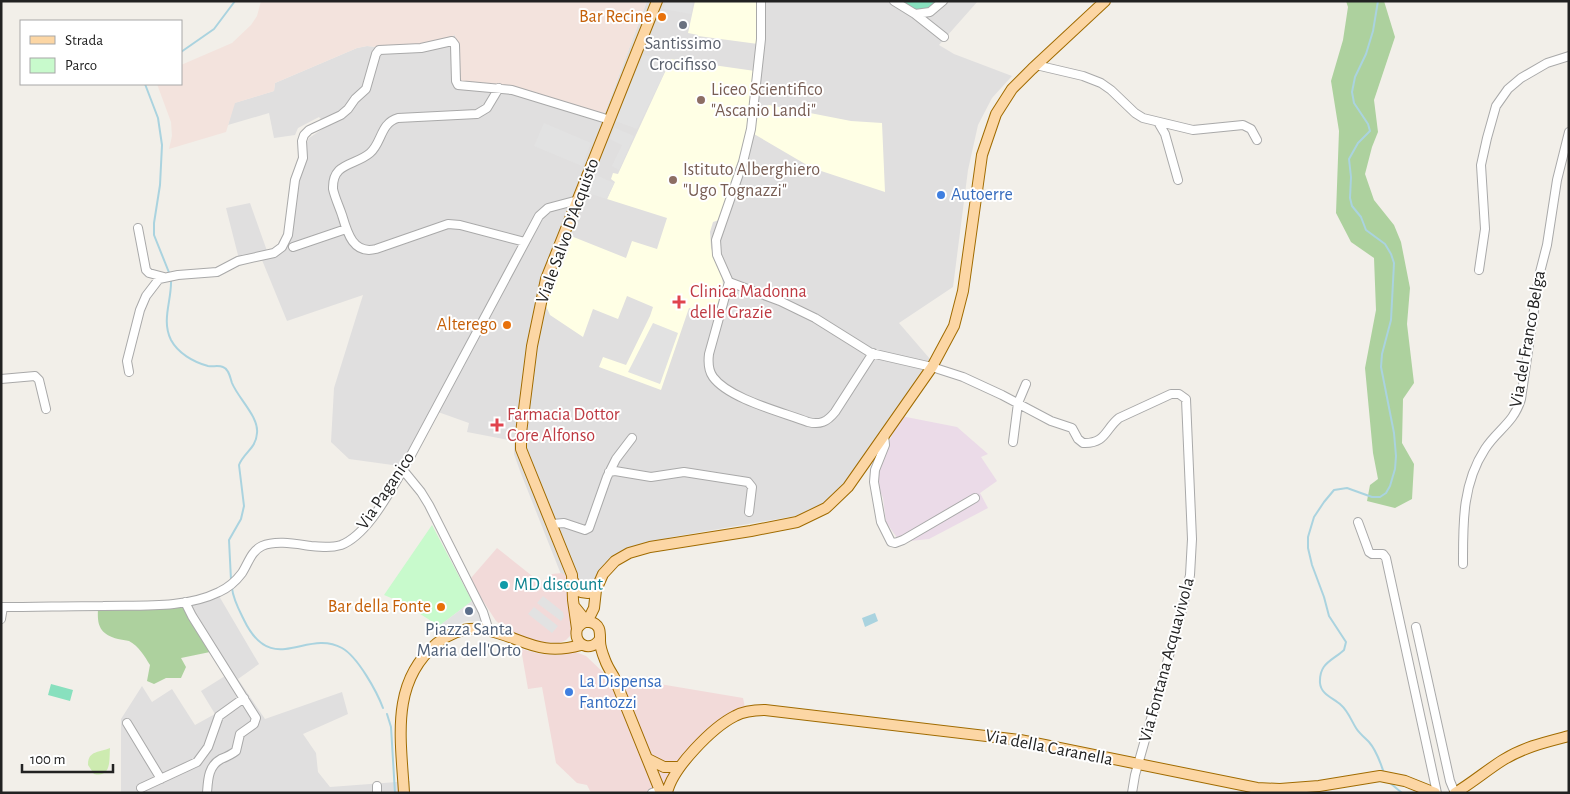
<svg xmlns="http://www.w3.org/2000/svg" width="1570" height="794" font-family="'Alegreya Sans',sans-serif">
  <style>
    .residential { fill: #e0dfdf }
    .commercial { fill: #f2dad9 }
    .industrial { fill: #ebdbe8 }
    .education { fill: #ffffe5 }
    .military { fill: #f3e3dd }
    .grass { fill: #cdebb0 }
    .forest { fill: #add19e }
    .park { fill: #c8facc }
    .pitch { fill: #88e0be }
    .parking { fill: #e2e2e2 }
    .water { fill: #aad3df }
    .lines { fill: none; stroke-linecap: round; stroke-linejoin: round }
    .stream { stroke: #aad3df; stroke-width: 2 }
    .minor-casing { stroke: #a9a9a9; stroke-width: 10 }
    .major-casing { stroke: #a06b00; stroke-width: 12 }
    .minor { stroke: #fff; stroke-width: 8 }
    .major { stroke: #fcd6a4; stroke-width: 10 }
    .food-dot { fill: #e8710a; stroke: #fff; stroke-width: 2 }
    .worship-dot { fill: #6b7280; stroke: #fff; stroke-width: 2 }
    .education-dot { fill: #8d6e63; stroke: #fff; stroke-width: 2 }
    .shop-dot { fill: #3f7fe0; stroke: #fff; stroke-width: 2 }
    .health-dot { fill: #e0444e; stroke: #fff; stroke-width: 2 }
    .culture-dot { fill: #0f9aa8; stroke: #fff; stroke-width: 2 }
    .service-dot { fill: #5c6f8a; stroke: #fff; stroke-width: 2 }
    .labels { text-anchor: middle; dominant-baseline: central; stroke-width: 4; stroke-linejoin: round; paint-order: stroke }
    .food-label { font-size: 18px; fill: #c56008; stroke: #fff; text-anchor: end }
    .worship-label { font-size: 18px; fill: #5b616d; stroke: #fff }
    .education-label { font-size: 18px; fill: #785e54; stroke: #fff; text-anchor: start }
    .shop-label { font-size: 18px; fill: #366cbe; stroke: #fff; text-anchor: start }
    .street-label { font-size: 18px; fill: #222; stroke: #fff }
    .health-label { font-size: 18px; fill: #be3a42; stroke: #fff; text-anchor: start }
    .culture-label { font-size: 18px; fill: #0d838f; stroke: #fff; text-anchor: start }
    .service-label { font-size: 18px; fill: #4e5e75; stroke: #fff }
  </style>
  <rect width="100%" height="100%" fill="#f2efe9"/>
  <!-- residential -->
  <path class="residential" d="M647,1h331l-39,44 15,9 58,22 -20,22 -14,27 -10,45 -15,117 -54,36 31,36 -88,128 -14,15 -33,14 -123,21 -44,12 -17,9 -13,15 -7,12 -23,7 -48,-121 -6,-17v-13l-47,-9 2,-9 -31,-11 -31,55 -58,-8 -18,-17 3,-54 29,-93 -76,26 -25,-61 -22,3 -14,-55 24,-5 17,48 6,-1 8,-6 5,-14 7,-58 16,-34 18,-12 -8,-9 -21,11 -3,7 -21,3 -5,-25 -41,12 6,-22 40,-12 1,-8 82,-35 10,-2 19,2 49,-5 20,-8 3,19 10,29 35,2 101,30z
    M219,596l40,68 -21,15 27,40 77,-27 6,22 -45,20 13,19 2,19 12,15 80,-6v12h-289v-74l21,-33 10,16 20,-13 23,36 20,-11 -14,-23 24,-15 -38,-61 -4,-10 22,-3z"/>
  <!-- commercial -->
  <path class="commercial" d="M497,548l44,35 11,-9 10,-1 5,4v23l6,22 -3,14 -4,4 -7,3 -22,-1 -29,-11 -12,-10 -20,-31 -5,-12z
    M521,649l20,5 16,1 19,-3 10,4 20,19 137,23 4,19 -14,4 -13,10 -21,21 -27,34 -1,7h-80l-4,-8 -10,-2 -21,-20 -14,-76 -14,2z"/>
  <!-- industrial -->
  <path class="industrial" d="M901,416l56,11 31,27 -7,3 16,24 -17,12 8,15 -59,31 -29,3 -14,-20 -3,-24 -7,-17 1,-14z"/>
  <!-- education -->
  <path class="education" d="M695,1h63v43l-60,-8v-1l-10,-2z
    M671,59l84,12 -10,73 -10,25 -2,10 -14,41 -6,2 -3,10 1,16 11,29 1,8 -9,31 -25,-8 -28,82 -62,-23 4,-10 23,8 24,-49 3,-9 -26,-11 -9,23 -25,-10 -10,28 -33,-22 -4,-9 11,-38 14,-32 55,22 6,-17 25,8 10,-31 -60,-19 8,-17 -4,-3 2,-6 5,1z
    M769,105l82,16 31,2 3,69 -73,-24 -58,-34 4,-25z"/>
  <!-- military -->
  <path class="military" d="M261,1h386l-43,114 -101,-30 -40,-3 -5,-6v-22l-3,-19 -20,8 -49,5 -19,-2 -10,2 -82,35 -1,8 -39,12 -9,29 -57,17 3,-13 -1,-14 -14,-38h24v-19l51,-22 19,-18 6,-9z"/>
  <!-- grass -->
  <path class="grass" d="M110,748c-1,11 2,30 -16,26l-6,-9c0,-15 11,-12 22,-17z"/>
  <!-- forest -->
  <path class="forest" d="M1346,1h38l11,36 -21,63 4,32 -6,15 -7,27 9,26 20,25 7,17 9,46 -3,36 7,59 -11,16 -1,44 12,21 -2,35 -17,9 -28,-7 3,-16 8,-6 -5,-26 -8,-85 11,-58 -2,-52 -23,-16 -15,-29 3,-82 -8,-50 12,-41 5,-33z
    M183,605l4,10 23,37 -29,6 5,9 -5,11h-15l-12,6 -7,-3 3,-16c-5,-8 -11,-19 -21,-24 -3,-1 -8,-1 -11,-2 -18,-5 -21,-13 -20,-30l70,-1z"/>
  <!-- park -->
  <path class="park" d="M432,525l40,76 -33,25 -36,-23 -19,-8z"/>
  <!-- pitch -->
  <path class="pitch" d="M895,1h45c-19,16 -25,10 -45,0z
    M51,684l22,6 -3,11 -22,-6z"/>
  <!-- parking -->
  <path class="parking" d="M666,1h27l-2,13 -28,-5z
    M643,55l28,4 -34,70 -22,-8z
    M544,123l47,20 -9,23 -48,-20z
    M615,128l19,8 -15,34 -7,-4 10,-21 -12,-6z
    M596,175l18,8 -7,16 -19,-6z
    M653,323l25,10 -18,51 -32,-12z
    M543,596l20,16 1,5 -3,4 -24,-18z
    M472,601l12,19 -3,2 -14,-1 -25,9 -3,-4z
    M534,607l24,19 -6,7 -24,-19z"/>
  <!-- water -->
  <path class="water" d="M875,613l3,8 -13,6 -3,-9z"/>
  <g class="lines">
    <!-- stream -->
    <path class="stream" d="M1378,1l-5,30 -7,23 -11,23 -3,15 2,11 14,21 2,7 -12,12 -9,16 2,18 -1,21 2,8 9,11 5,13 19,14 6,10 3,9 -3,57 -9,34 -1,13 13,66 2,23 -1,13 -5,17 -4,7 -6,4h-8l-25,-9 -13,2 -10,12 -10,15 -6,20v11l4,17 12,32 5,19 17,26 -2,8c-12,11 -25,13 -24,33 1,12 14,15 21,22 7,6 10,15 15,23 3,5 8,9 13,14 8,9 11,20 15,31
      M181,52l33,-23 21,-28
      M145,84l13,34 4,27 -2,40 -6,38v12l16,40
      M171,280c1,20 -10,40 0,60 7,13 22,22 37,26 5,1 10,-1 15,1 6,2 7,10 9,16 6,15 27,34 25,50 -1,16 -13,19 -18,32l5,41 -3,13 -12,21 2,40
      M232,588c1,11 7,22 12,32 28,58 62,8 98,28 16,9 35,44 41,60
      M387,714l4,13 4,66
      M1389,782l13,11"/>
    <!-- minor casing -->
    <g class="minor-casing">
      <path id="minor" d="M761,1v38l-10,90 -8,33 -27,78 1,15 12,27 51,19 35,17 56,35 61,14 31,10 39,18 49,26 21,7 6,11 5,4c23,1 22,-14 36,-25l52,-24h8l7,5 6,140 -2,36 -8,35 -47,165 -3,18
        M894,1l21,13 29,23
        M915,14l15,-2 13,-11
        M1036,65l47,11 18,7 10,7 24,23 8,5 50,12 50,-5 8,4 6,11
        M499,88l-12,20 -10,6 -79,4c-18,5 -16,25 -28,35 -15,13 -38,9 -37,36 2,9 6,17 9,26 5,17 11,40 34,34l72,-25 12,1 65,17
        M1158,122l7,12 13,46
        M138,228l8,42 3,3 15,4
        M293,247l53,-18
        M1479,270l6,-41 -4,-64 6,-27 9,-32 12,-17 13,-11 26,-15 22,-7
        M729,282l-20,72c-1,8 -1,16 4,23 16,22 69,35 95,45 12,3 19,0 27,-10l38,-59
        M129,372l-2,-11 13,-51 6,-14 13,-17 19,-4 39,-3 21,-11 36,-8 8,-6 6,-12 7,-55 8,-22 -1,-17 2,-6 5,-5 32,-15 7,-6 7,-10 11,-10 10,-35 3,-4 42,-2 31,-7 3,4 1,36 2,4 54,5 98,30
        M1,379l34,-3 4,4 7,29
        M884,435l1,10 -10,25 -1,12 7,40 10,20 4,1 8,-3 72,-42
        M1013,442l5,-39 8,-19
        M403,470l18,22 8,13 54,107 6,19
        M609,472l6,-1 36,6 33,-5 64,10 4,5 -3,25
        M1358,522l11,30 3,2h11l3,4 51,235
        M552,524l12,-1 21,7 4,-2 18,-51 9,-18 16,-21
        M1463,564c0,-40 -1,-80 22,-115 12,-19 29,-26 36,-50l18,-123 8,-31 10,-65 12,-48
        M185,602l7,14 64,102 -2,6 -14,10 -4,17c-5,4 -10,6 -15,8 -13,7 -13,21 -14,34
        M1,607c34,0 68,-1 102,-1 38,-1 81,3 116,-14 9,-4 17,-11 23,-19 6,-9 9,-22 20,-27 14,-6 34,-2 49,0 10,1 20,2 30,-1 26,-10 48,-52 62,-75l136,-254 9,-8 30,-8
        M1,619l2,-12
        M1416,627l34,154 5,12
        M127,723l34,56
        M377,786v7
        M141,788l56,-26 11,-15 11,-31 25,-18
        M652,793l8,-3"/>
    </g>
    <!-- major casing -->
    <g class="major-casing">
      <path id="major" d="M573,581l8,11 7,1 8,-3
        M574,606l13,16 7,-14 2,-18 7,-16 12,-13 14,-8 21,-6 101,-16 46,-9 29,-14 22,-21 84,-120 22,-41 9,-35 19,-136 14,-41 16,-25 20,-20 73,-68
        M577,629l-4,-29 -1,-25 -51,-126v-16l11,-87 14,-67 111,-278
        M600,639c-9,14 -27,6 -23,-10 3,-5 7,-8 13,-7 11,2 10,11 10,19 0,5 3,14 5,19 2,6 6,12 9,17l47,116
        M648,759l16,8h15
        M404,793c-3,-54 -14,-110 32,-149 15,-12 31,-18 50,-14 38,8 52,27 95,15
        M667,793c5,-25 46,-66 68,-77 9,-5 20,-6 30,-6l255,30 237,48 23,1 39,-3 61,-10 25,5 30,12
        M1455,793c17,-10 32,-23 48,-33 21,-13 43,-18 66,-24"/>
    </g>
    <!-- minor -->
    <use href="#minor" class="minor"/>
    <!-- major -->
    <use href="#major" class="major"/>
  </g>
  <!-- markers -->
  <g class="food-dot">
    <circle cx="662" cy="17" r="5"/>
    <circle cx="507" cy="325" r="5"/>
    <circle cx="441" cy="607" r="5"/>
  </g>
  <circle class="worship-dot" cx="683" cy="25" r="5"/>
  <g class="education-dot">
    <circle cx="701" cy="100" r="5"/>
    <circle cx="673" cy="180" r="5"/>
  </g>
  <g class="shop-dot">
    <circle cx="941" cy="195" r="5"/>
    <circle cx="569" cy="692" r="5"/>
  </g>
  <g class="health-dot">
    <path d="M676.5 294.5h5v5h5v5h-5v5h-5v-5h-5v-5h5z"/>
    <path d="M494.5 417.5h5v5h5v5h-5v5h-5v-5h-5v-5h5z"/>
  </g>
  <circle class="culture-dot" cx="504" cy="585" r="5"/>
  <circle class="service-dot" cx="469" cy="611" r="5"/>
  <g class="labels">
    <!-- food labels -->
    <g class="food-label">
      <text x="652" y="17">Bar Recine</text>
      <text x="497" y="325">Alterego</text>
      <text x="431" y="607">Bar della Fonte</text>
    </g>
    <!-- worship labels -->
    <g class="worship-label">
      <text x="683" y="44">Santissimo<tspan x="683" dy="21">Crocifisso</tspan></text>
    </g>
    <!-- education labels -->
    <g class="education-label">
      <text x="711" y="90">Liceo Scientifico<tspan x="711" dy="21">"Ascanio Landi"</tspan></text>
      <text x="683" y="170">Istituto Alberghiero<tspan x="683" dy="21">"Ugo Tognazzi"</tspan></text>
    </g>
    <!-- shop labels -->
    <g class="shop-label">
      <text x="951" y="195">Autoerre</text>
      <text x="579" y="682">La Dispensa<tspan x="579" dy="21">Fantozzi</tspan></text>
    </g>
    <!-- street labels -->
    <g class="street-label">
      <text transform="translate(568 231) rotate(-70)">Viale Salvo D'Acquisto</text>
      <text transform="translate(1528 339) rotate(-80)">Via del Franco Belga</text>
      <text transform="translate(386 491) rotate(-56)">Via Paganico</text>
      <text transform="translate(1167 660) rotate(-75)">Via Fontana Acquavivola</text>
      <text transform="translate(1049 748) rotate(11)">Via della Caranella</text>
    </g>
    <!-- health labels -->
    <g class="health-label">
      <text x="690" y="292">Clinica Madonna<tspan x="690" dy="21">delle Grazie</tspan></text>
      <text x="507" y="415">Farmacia Dottor<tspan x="507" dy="21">Core Alfonso</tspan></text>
    </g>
    <!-- culture labels -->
    <g class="culture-label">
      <text x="514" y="585">MD discount</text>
    </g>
    <!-- service labels -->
    <g class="service-label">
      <text x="469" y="630">Piazza Santa<tspan x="469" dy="21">Maria dell'Orto</tspan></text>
    </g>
  </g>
  <!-- border -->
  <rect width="1570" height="794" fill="none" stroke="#222222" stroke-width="5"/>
  <!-- legend -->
  <rect x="20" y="20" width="162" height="65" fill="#ffffff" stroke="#a7a7a7"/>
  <rect x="30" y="36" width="25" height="8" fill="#fcd6a4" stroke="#a7a7a7"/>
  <text x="65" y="45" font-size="15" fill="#222222">Strada</text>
  <rect x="30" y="58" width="25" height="15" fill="#c8facc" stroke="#a7a7a7"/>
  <text x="65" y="70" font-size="15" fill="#222222">Parco</text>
  <!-- scale -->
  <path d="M22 764v8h91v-8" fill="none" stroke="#222222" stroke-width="2.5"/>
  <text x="30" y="764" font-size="15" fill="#222222" stroke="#ffffff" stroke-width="4" paint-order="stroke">100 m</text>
</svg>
